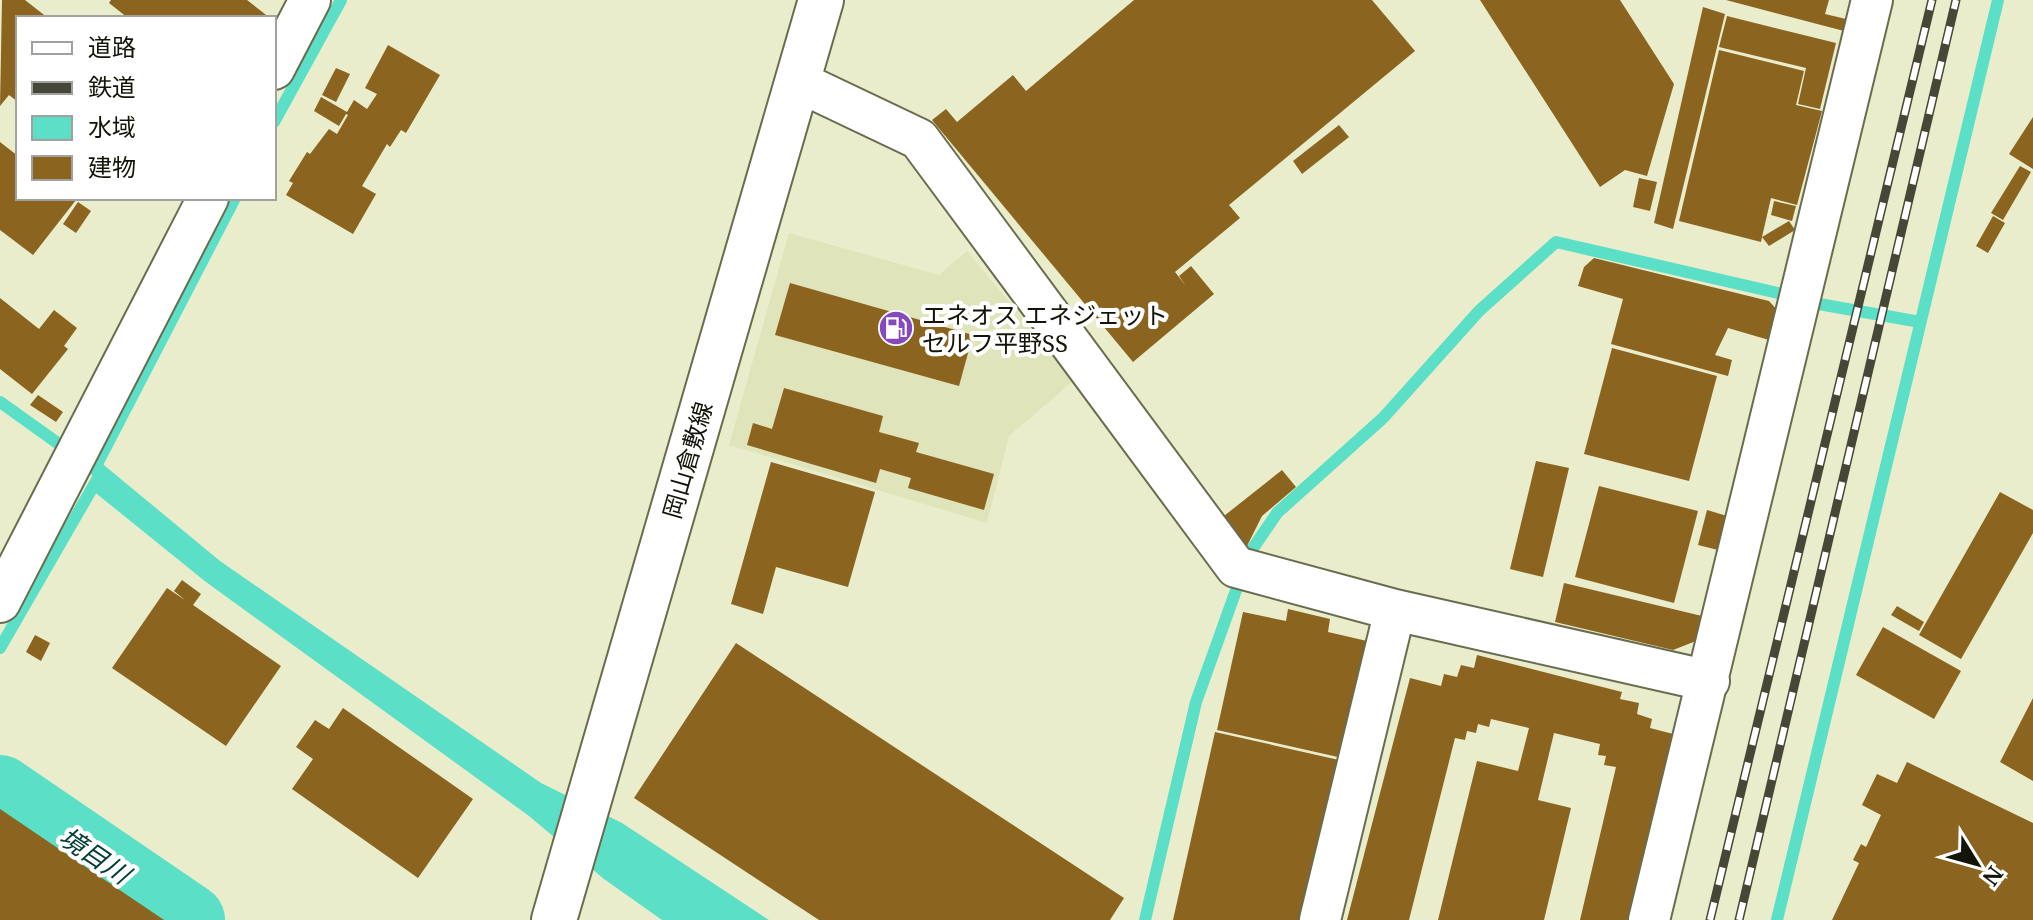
<svg xmlns="http://www.w3.org/2000/svg" width="2033" height="920" font-family="'Noto Serif','Noto Sans JP',serif">
  <style>
    .built { fill: #e0e4ba }
    .water { fill: #5bdfc6 }
    .lines { fill: none; stroke-linecap: round; stroke-linejoin: round }
    .stream { stroke: #5bdfc6; stroke-width: 12 }
    .river { stroke: #5bdfc6; stroke-width: 72 }
    .building { fill: #8b641f }
    .minor-casing { stroke: #696c4e; stroke-width: 44 }
    .secondary-casing { stroke: #696c4e; stroke-width: 48 }
    .minor { stroke: #fff; stroke-width: 40 }
    .secondary { stroke: #fff; stroke-width: 44 }
    .rail-casing { stroke: #464736; stroke-width: 9 }
    .rail { stroke: #fff; stroke-width: 6; stroke-dasharray: 18; stroke-linecap: butt }
    .labels { text-anchor: middle; dominant-baseline: central; stroke-width: 8; stroke-linejoin: round; paint-order: stroke }
    .poi-label { font-size: 24px; fill: #141509; stroke: #fff; text-anchor: start }
    .street-label { font-size: 24px; fill: #141509; stroke: #fff }
    .water-label { font-size: 26px; font-style: italic; fill: #003e35; stroke: #fff }
  </style>
  <rect width="100%" height="100%" fill="#eaedcb"/>
  <!-- built -->
  <path class="built" d="M789,233l150,42 28,-24 107,129 -65,56 -22,87 -258,-78z"/>
  <!-- water -->
  <path class="water" d="M99,461l121,100 321,222 81,40 147,97h-107l-58,-41 -75,-63 -323,-234 -114,-92 9,-17 -6,-5z"/>
  <g class="lines">
    <!-- stream -->
    <path class="stream" d="M274,122l67,-122
      M1819,304l101,18
      M0,402l105,75
      M95,468l140,-270
      M0,648l98,-170
      M1145,920l51,-218 53,-148 28,-41 106,-95 96,-107 77,-69 222,51
      M1777,920l221,-920"/>
    <!-- river -->
    <path class="river" d="M0,791l189,129"/>
  </g>
  <!-- building -->
  <path class="building" d="M2,0h23l23,18h-30v84l-9,-7 -9,11z
    M111,0h136l23,18h-142l-19,-15z
    M1134,0h238l43,51 -186,154 11,13 -65,54 11,14 -7,-10 12,-10 23,28 -81,68 -201,-242 14,-11 11,13 56,-47 13,16z
    M1480,0h140l54,84 -27,92 -22,-6 -25,17z
    M1726,0h103l-4,14 21,5 -2,12z
    M1703,7l22,7 -52,215 -19,-6z
    M1727,16l109,27 -16,66 -22,-5 8,-36 -87,-21z
    M388,45l52,30 -34,58 -5,-3 -11,17 -3,-3 -25,42 14,8 -23,40 -67,-39 7,-12 -4,-2 18,-29 3,2 19,-25 8,5 11,-19 -2,-1 -7,12 -25,-15 7,-14 26,15 7,-12 13,9 10,-15 -12,-6z
    M1719,50l85,21 -8,34 26,6 -25,94 -26,-7 -9,39 27,-16 6,9 -26,16 -7,-9 -1,5 -82,-21z
    M336,68l14,6 -14,28 -14,-7z
    M2033,117v52l-24,-15z
    M1339,125l10,12 -47,37 -9,-13z
    M0,142l18,14v42l58,2 -43,55 -33,-25z
    M2020,166l11,6 -28,48 -12,-7z
    M1639,178l18,4 -7,29 -17,-4z
    M1774,201l22,5 -4,15 -21,-6z
    M78,202l13,9 -15,22 -13,-9z
    M1993,216l12,7 -17,30 -12,-7z
    M1594,258l175,43 9,10 -9,29 -41,-12 -13,27 17,5 -4,16 -117,-32 12,-45 -45,-13 6,-19z
    M790,283l183,52 -14,51 -184,-51z
    M0,298l39,31 15,-19 23,18 -13,18 4,3 -36,45 -32,-25z
    M1612,348l105,28 -28,105 -105,-27z
    M784,388l99,28 -4,16 40,11 -3,9 78,22 -10,36 -76,-22 3,-10 -31,-9 -4,14 -129,-38 6,-22 19,6z
    M38,395l25,17 -7,10 -26,-17z
    M1536,461l33,7 -26,109 -33,-8z
    M771,462l104,30 -27,95 -72,-20 -13,47 -32,-10z
    M1282,470l14,17 -34,29 -16,32 -22,-32z
    M1599,486l99,25 -24,92 -99,-26z
    M2000,492l33,18v23l-72,126 -42,-24z
    M1707,510l20,6 -9,34 -20,-5z
    M182,580l19,14 -8,11 88,61 -55,80 -114,-78 55,-80 18,12 -11,-9z
    M1564,583l138,33 -6,25 -23,9 -118,-28z
    M1897,606l27,16 -5,9 -28,-16z
    M1288,609l42,10 -2,13 39,9 -29,116 -121,-27 26,-118 43,9z
    M1883,627l78,44 -27,48 -78,-44z
    M35,635l15,8 -9,18 -15,-9z
    M736,643l388,255 -14,22h-291l-185,-122z
    M1477,655l145,37 -2,7 19,4 -2,11 15,5 -2,9 27,7 -48,185h-49l36,-153 -12,-2 2,-9 -8,-1 2,-11 -46,-11 -16,67 33,8 -27,112h-106l39,-159 41,10 11,-43 -38,-9 -2,8 -11,-3 -2,9 -9,-2 -2,9 -10,-2 -46,182h-62l63,-242 31,8 3,-12 13,3 4,-12 13,3z
    M2033,698v83l-33,-19z
    M343,708l130,91 -55,79 -126,-89 21,-30 -17,-12 19,-27 14,9z
    M1215,732l124,28 -39,160h-127z
    M1907,762l126,61v97h-201l27,-57 -6,-3 8,-16 5,3 15,-32 -19,-10 15,-31 20,9z
    M0,809l164,111h-164z"/>
  <g class="lines">
    <!-- minor casing -->
    <g class="minor-casing">
      <path id="minor" d="M274,69l36,-69
        M797,81l122,58 317,428 159,43 314,71
        M0,602l208,-404
        M1320,920l75,-310
        M1649,920l223,-920"/>
    </g>
    <!-- secondary casing -->
    <g class="secondary-casing">
      <path id="secondary" d="M554,920l267,-920"/>
    </g>
    <!-- minor -->
    <use href="#minor" class="minor"/>
    <!-- secondary -->
    <use href="#secondary" class="secondary"/>
    <!-- rail casing -->
    <g class="rail-casing">
      <path id="rail" d="M1710,920l222,-920
        M1739,920l217,-920"/>
    </g>
    <!-- rail -->
    <use href="#rail" class="rail"/>
  </g>
  <!-- icons -->
  <defs>
    <g id="fuel-disc" transform="scale(1.8)"><circle r="9.5" fill="#8549be" stroke="#fff"/><path d="M-5.5-6h7V0h2V4h1.3V-2.5L3-4.5l.8-.8L6-3V5H2.5V1h-1V6h-7ZM-4.2-4.7v3.2H.2V-4.7Z" fill="#fff"/></g>
  </defs>
  <g fill-rule="evenodd">
    <use href="#fuel-disc" x="896" y="328"/>
  </g>
  <g class="labels">
    <!-- poi labels -->
    <g class="poi-label">
      <text x="922" y="314">エネオス エネジェット<tspan x="922" dy="28">セルフ平野SS</tspan></text>
    </g>
    <!-- street labels -->
    <g class="street-label">
      <text transform="translate(687 460) rotate(-74)">岡山倉敷線</text>
    </g>
    <!-- water labels -->
    <g class="water-label">
      <text transform="translate(95 855) rotate(34)">境目川</text>
    </g>
  </g>
  <!-- legend -->
  <rect x="16" y="16" width="260" height="184" fill="#ffffff" stroke="#a1a19d" stroke-width="2"/>
  <rect x="32" y="42" width="40" height="12" fill="#ffffff" stroke="#a1a19d" stroke-width="2"/>
  <text x="88" y="56" font-size="24" fill="#141509">道路</text>
  <rect x="32" y="82" width="40" height="12" fill="#464736" stroke="#a1a19d" stroke-width="2"/>
  <text x="88" y="96" font-size="24" fill="#141509">鉄道</text>
  <rect x="32" y="116" width="40" height="24" fill="#5bdfc6" stroke="#a1a19d" stroke-width="2"/>
  <text x="88" y="136" font-size="24" fill="#141509">水域</text>
  <rect x="32" y="156" width="40" height="24" fill="#8b641f" stroke="#a1a19d" stroke-width="2"/>
  <text x="88" y="176" font-size="24" fill="#141509">建物</text>
  <!-- north arrow -->
  <g transform="translate(1977 864) rotate(127)" stroke="#ffffff" stroke-width="6" paint-order="stroke">
  <path d="M0-6L14 30L0 20L-14 30Z" fill="#141509"/>
  <text y="-12" font-size="22" font-weight="bold" text-anchor="middle" fill="#141509">N</text>
  </g>
</svg>
